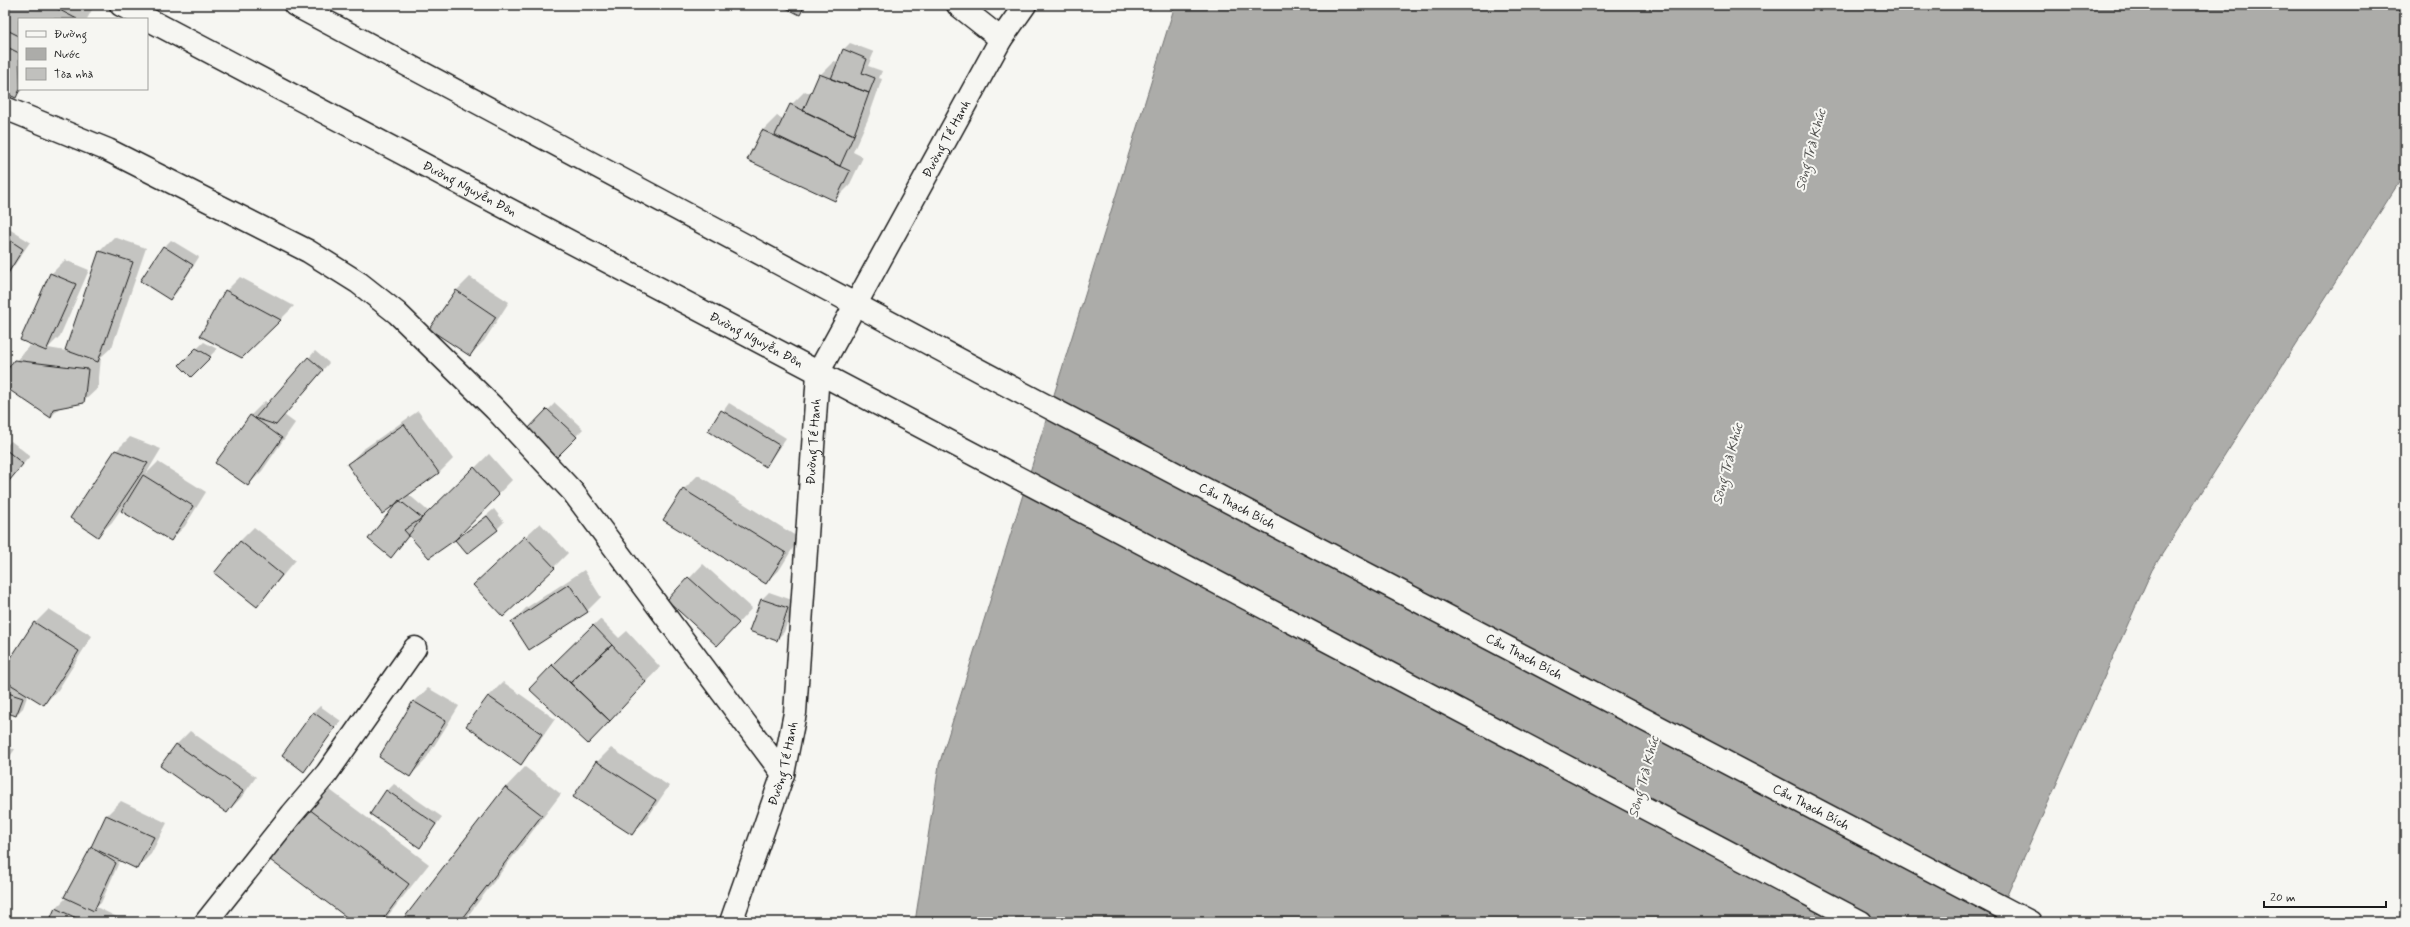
<svg xmlns="http://www.w3.org/2000/svg" width="2410" height="927" font-family="Mynerve,sans-serif">
  <style>
    .water { fill: #acaca9; stroke: #727271 }
    .shadow { fill: #0003 }
    .building { fill: #c0c0bd; stroke: #1c1c1c }
    .lines { fill: none; stroke-linecap: round; stroke-linejoin: round }
    .minor-casing { stroke: #1c1c1c; stroke-width: 25 }
    .major-casing { stroke: #1c1c1c; stroke-width: 25 }
    .minor { stroke: #f6f6f2; stroke-width: 22 }
    .major { stroke: #f6f6f2; stroke-width: 22 }
    .labels { text-anchor: middle; dominant-baseline: central; stroke-width: 4; stroke-linejoin: round; paint-order: stroke }
    .street-label { font-size: 13px; fill: #1c1c1c; stroke: #f6f6f2 }
    .water-label { font-size: 14px; font-style: italic; fill: #565654; stroke: #f6f6f2 }
  </style>
  <rect width="100%" height="100%" fill="#f6f6f2"/>
  <filter id="ink" filterUnits="userSpaceOnUse"><feTurbulence type="fractalNoise" baseFrequency=".025" numOctaves="2"/><feDisplacementMap in="SourceGraphic" scale="8" xChannelSelector="R" yChannelSelector="G"/><feConvolveMatrix kernelMatrix="1 2 1 2 8 2 1 2 1" color-interpolation-filters="sRGB"/></filter>
  <g filter="url(#ink)">
    <!-- water -->
    <path class="water" d="M1175,5h1230v168l-253,397 -157,352h-1080l24,-157z"/>
    <!-- shadow -->
    <path class="shadow" d="M8,5l86,1 -7,13h-68v70h4l-7,7 -11,-5v-80z
      M782,5h26l-8,9z
      M850,43l24,9 -6,14 14,5 -3,7 3,1 -14,40 -15,33 10,5 -14,29 -14,14 -72,-70 14,-14 7,3 7,-14 14,-14 6,3 9,-19 14,-14 4,1 5,-12z
      M9,229l21,13 -25,37v-46z
      M114,237l32,11 -34,99 -11,10 -3,31 -15,14 -23,5 -9,10 -46,-31v-12l24,-28 9,1 13,-73 14,-14 24,10 -29,66 -12,12 18,3 34,-100z
      M171,240l28,17 -22,35 -7,7 -6,-52z
      M240,277l54,29 -14,14 -54,-29z
      M470,277l39,25 -25,39 -14,14 -14,-64z
      M204,342l13,7 -26,27 -11,-11z
      M315,351l14,12 -45,52 11,8 -33,48 -14,14 -31,-22 34,-48 14,-14 4,3z
      M555,403l28,26 -28,29 -28,-26z
      M729,403l57,35 -20,28 -57,-35z
      M418,411l35,48 -14,14 -31,21 20,17 10,-7 51,-50 23,26 -57,59 -45,-4 -19,22 -21,-18 35,-41 -57,-34 14,-14z
      M130,437l31,12 -15,25 12,-12 48,30 -21,34 -14,14 -50,-31 -9,13 -14,14 18,-85z
      M11,441l19,15 -25,30v-39z
      M698,475l101,63 -19,31 -14,14 -82,-94z
      M494,509l10,13 -7,7 -40,11z
      M540,523l28,30 -14,14 -66,4z
      M254,527l42,33 -39,46 -17,-65z
      M703,564l49,44 -21,23 -62,-31z
      M584,570l17,27 -14,14 -75,11 14,-14z
      M769,592l26,9 -11,31 -7,7 -15,-40z
      M49,609l43,27 -34,54 -14,14 -16,-10 -5,14 -7,7 -11,-4v-19l7,-8 -7,-4v-11l30,-46z
      M600,619l19,19 8,-7 33,36 -58,62 -36,-78z
      M503,682l52,37 -21,30 -14,14 -53,-37 22,-30z
      M428,688l31,18 -35,56 -14,14 -30,-19 34,-55z
      M320,706l21,15 -37,49 9,-57z
      M190,731l66,46 -15,21 -14,14 -51,-67z
      M5,748l10,1 -10,15z
      M611,748l58,38 -23,34 -14,14 -35,-72z
      M525,767l36,27 -98,128h-52l-5,-4 100,-131z
      M394,784l48,33 -22,29 -33,-55z
      M326,787l103,77 -46,58h-28l-88,-65z
      M121,801l46,22 -16,31 -14,14 -17,-8 -19,43 -5,4 21,10 -2,5h-65l6,-14 11,-11 40,-82z"/>
    <!-- building -->
    <path class="building" d="M7,5h43l27,14h-58v17l-14,-7z
      M780,5h25l-5,10z
      M5,46l14,7 1,36 -4,9 -11,-5z
      M843,49l24,10 -5,14 13,5 -6,15 -38,-14z
      M819,74l50,19 -15,42 -51,-24z
      M790,104l64,31 -14,31 -65,-31z
      M762,130l88,41 -15,30 -88,-41z
      M5,237l18,12 -18,29z
      M163,246l30,19 -23,35 -30,-19z
      M99,251l34,11 -35,100 -33,-12z
      M50,273l26,11 -30,67 -26,-11z
      M225,290l56,30 -39,38 -42,-22z
      M456,290l40,27 -26,39 -41,-27z
      M196,348l15,9 -20,20 -12,-12z
      M308,357l15,13 -47,55 -21,-7z
      M14,360l74,9 -4,34 -31,6 -2,9 -46,-31v-14z
      M547,409l30,28 -22,22 -30,-27z
      M721,410l58,35 -13,22 -58,-36z
      M250,415l32,23 -34,48 -33,-23z
      M404,424l35,49 -57,41 -35,-50z
      M5,449l18,15 -18,22z
      M115,450l33,13 -50,74 -28,-19z
      M474,467l25,28 -44,45 -26,18 -25,-28 18,-12z
      M143,475l50,31 -22,35 -50,-30z
      M683,489l103,64 -20,31 -103,-64z
      M399,500l23,18 -31,40 -23,-19z
      M487,516l11,14 -31,24 -12,-14z
      M525,536l30,32 -52,49 -30,-32z
      M240,541l42,34 -25,32 -43,-34z
      M688,577l51,46 -22,23 -50,-46z
      M569,584l19,28 -59,38 -18,-28z
      M761,599l27,9 -11,33 -28,-10z
      M34,622l45,29 -35,54 -39,-24v-14z
      M593,625l19,20 -42,38 -18,-18z
      M612,645l34,37 -36,39 -40,-38z
      M552,665l58,56 -22,23 -59,-55z
      M5,692l18,6 -7,18 -11,-4z
      M488,696l54,38 -21,31 -55,-39z
      M413,701l33,20 -36,56 -31,-20z
      M313,712l22,16 -31,44 -22,-17z
      M176,744l67,47 -16,22 -67,-47z
      M596,761l60,39 -24,35 -59,-38z
      M505,787l37,28 -83,107h-50l-5,-4z
      M386,790l50,34 -16,24 -50,-34z
      M305,806l104,78 -28,38h-28l-87,-65z
      M106,815l48,22 -17,32 -46,-22z
      M91,847l25,16 -22,48 -30,-14z
      M55,908l30,14h-36z"/>
    <g class="lines">
      <!-- minor casing -->
      <g class="minor-casing">
        <g id="minor">
          <path d="M958,5l43,34"/>
          <path d="M5,108l103,42 200,101 51,32 38,30 98,96 78,83 210,282"/>
          <path d="M206,922l86,-108 35,-41 88,-125"/>
          <path id="s1" d="M731,922l52,-148 12,-61 23,-340 183,-334 24,-34"/>
        </g>
      </g>
      <!-- major casing -->
      <g class="major-casing">
        <g id="major">
          <path id="s2" d="M121,5l1740,917"/>
          <path id="s3" d="M295,5l723,386 1012,531"/>
        </g>
      </g>
      <!-- minor -->
      <use href="#minor" class="minor"/>
      <!-- major -->
      <use href="#major" class="major"/>
    </g>
  </g>
  <g class="labels">
    <!-- street labels -->
    <g class="street-label">
      <text stroke="none"><textPath href="#s1" startOffset="827">Đường Tế Hanh</textPath></text>
      <text stroke="none"><textPath href="#s2" startOffset="394">Đường Nguyễn Đôn</textPath></text>
      <text stroke="none"><textPath href="#s2" startOffset="718">Đường Nguyễn Đôn</textPath></text>
      <text stroke="none"><textPath href="#s1" startOffset="491">Đường Tế Hanh</textPath></text>
      <text stroke="none"><textPath href="#s3" startOffset="1067">Cầu Thạch Bích</textPath></text>
      <text stroke="none"><textPath href="#s3" startOffset="1391">Cầu Thạch Bích</textPath></text>
      <text stroke="none"><textPath href="#s1" startOffset="167">Đường Tế Hanh</textPath></text>
      <text stroke="none"><textPath href="#s3" startOffset="1715">Cầu Thạch Bích</textPath></text>
    </g>
    <!-- water labels -->
    <g class="water-label">
      <text transform="translate(1811 150) rotate(-75)">Sông Trà Khúc</text>
      <text transform="translate(1728 464) rotate(-75)">Sông Trà Khúc</text>
      <text transform="translate(1644 777) rotate(-75)">Sông Trà Khúc</text>
    </g>
  </g>
  <!-- margin -->
  <rect width="2410" height="927" fill="none" stroke="#f6f6f2" stroke-width="20"/>
  <rect x="10" y="10" width="2390" height="907" fill="none" stroke="#1c1c1c" stroke-width="1.5" filter="url(#ink)"/>
  <!-- legend -->
  <rect x="18" y="18" width="130" height="72" fill="#f6f6f2" stroke="#9f9f9c"/>
  <rect x="26" y="31" width="20" height="6" fill="#f6f6f2" stroke="#9f9f9c"/>
  <text x="54" y="38" font-size="12" fill="#1c1c1c">Đường</text>
  <rect x="26" y="48" width="20" height="12" fill="#acaca9" stroke="#9f9f9c"/>
  <text x="54" y="58" font-size="12" fill="#1c1c1c">Nước</text>
  <rect x="26" y="68" width="20" height="12" fill="#c0c0bd" stroke="#9f9f9c"/>
  <text x="54" y="78" font-size="12" fill="#1c1c1c">Tòa nhà</text>
  <!-- scale -->
  <path d="M2264 901v6h122v-6" fill="none" stroke="#1c1c1c" stroke-width="2"/>
  <text x="2270" y="901" font-size="12" fill="#1c1c1c" stroke="#f6f6f2" stroke-width="3" paint-order="stroke">20 m</text>
</svg>
